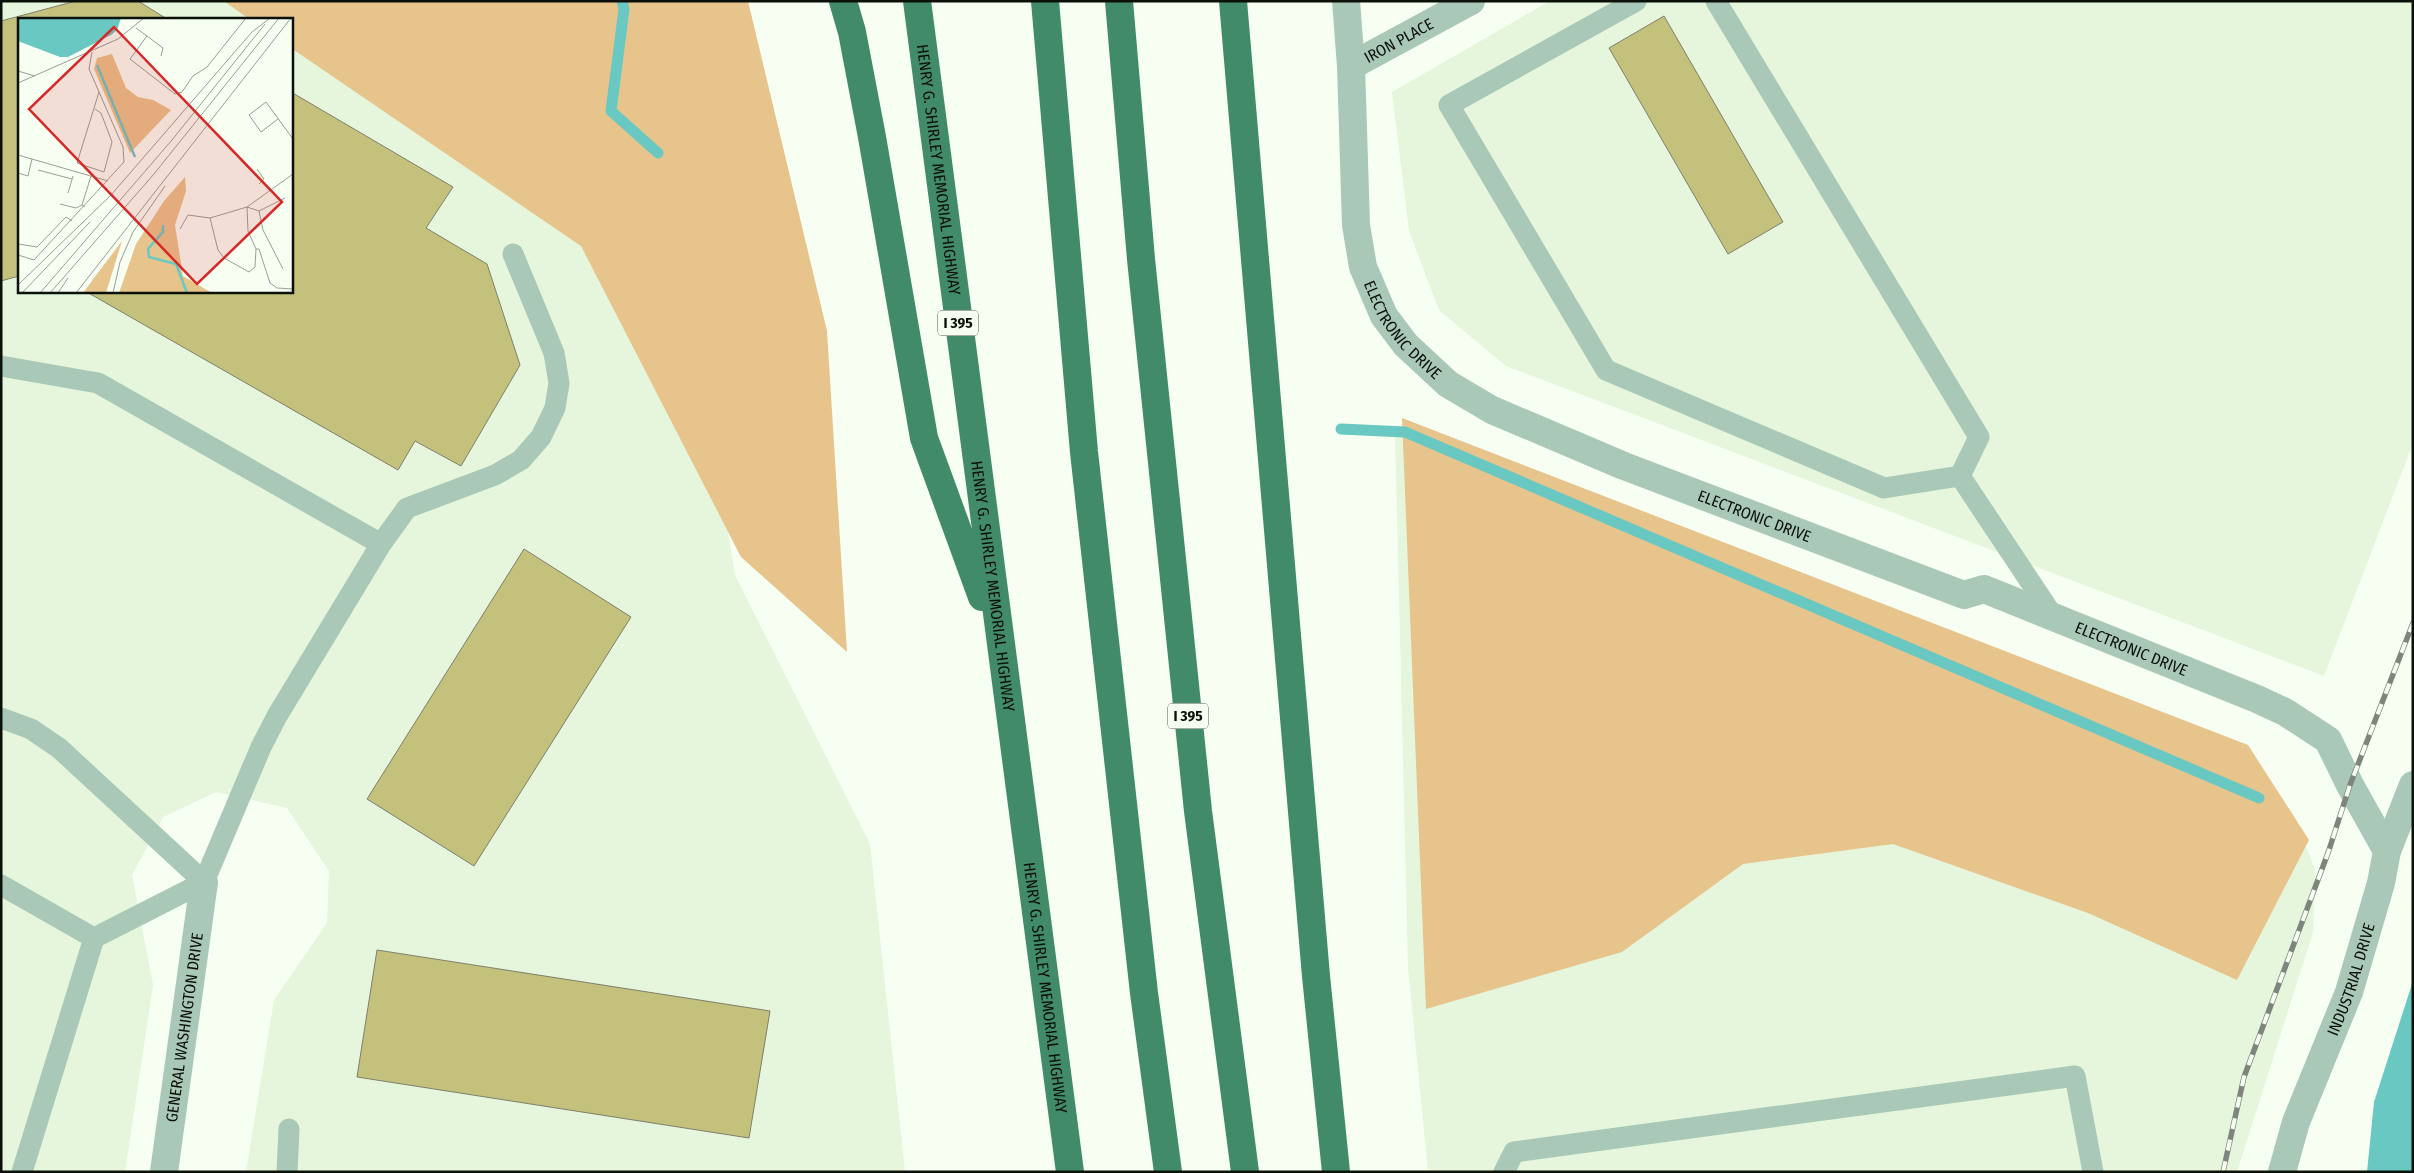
<svg xmlns="http://www.w3.org/2000/svg" width="2414" height="1173" font-family="'Fira Sans Condensed',sans-serif">
  <style>
    .built { fill: #e5f6dc; fill-rule: evenodd }
    .green { fill: #e7c48c }
    .water { fill: #6ac8c2 }
    .lines { fill: none; stroke-linecap: round; stroke-linejoin: round }
    .stream { stroke: #6ac8c2; stroke-width: 11 }
    .building { fill: #c3c17c; stroke: #7f7f6b }
    .service { stroke: #a9c8b7; stroke-width: 21 }
    .minor { stroke: #a9c8b7; stroke-width: 28 }
    .tertiary { stroke: #a9c8b7; stroke-width: 28 }
    .motorway { stroke: #428b6a; stroke-width: 28 }
    .rail-casing { stroke: #7f857c; stroke-width: 5.5 }
    .rail { stroke: #f7fef2; stroke-width: 4; stroke-dasharray: 11; stroke-linecap: butt }
    .labels { text-anchor: middle; dominant-baseline: central; stroke-width: 4; stroke-linejoin: round; paint-order: stroke }
    .shield { fill: #f7fef2; stroke: #52574f; stroke-width: 1 }
    .shield-label { font-size: 15px; font-weight: bold; fill: #0b1009 }
    .street-label { font-size: 16px; fill: #0b1009; stroke: #f7fef2 }
    .inset-river { fill: none; stroke: #6ac8c2; stroke-width: 2.5 }
    .inset-road { fill: none; stroke: #999f95; stroke-width: 1 }
    .view { fill: #d62828; fill-opacity: 0.15; stroke: #d62828; stroke-width: 2.5 }
    .inset-edge { fill: none; stroke: #0b1009; stroke-width: 2.5 }
  </style>
  <rect width="100%" height="100%" fill="#f7fef2"/>
  <!-- built -->
  <path class="built" d="M1,1h557l153,430 24,144 135,269 35,328h-659l28,-172 53,-77 2,-52 -42,-63 -71,-16 -53,25 -31,58 21,110 -28,187h-124zM19,19h272v272h-272z
    M1550,1h863v442l-89,233 -818,-310 -67,-56 -30,-79 -17,-139z
    M1395,430l562,220 291,117 44,44 23,58 -2,63 -76,240h-809l-20,-205z"/>
  <!-- green -->
  <path class="green" d="M224,1h524l79,330 20,321 -106,-95 -160,-311 -290,-198v-29h-42z
    M1402,418l846,327 61,95 -72,140 -149,-67 -195,-69 -150,20 -121,88 -196,57z"/>
  <!-- water -->
  <path class="water" d="M2413,981v191h-46l7,-70z"/>
  <g class="lines">
    <!-- stream -->
    <path class="stream" d="M622,1l2,8 -13,102 47,42
      M1341,429l64,3 854,366"/>
  </g>
  <!-- building -->
  <path class="building" d="M76,1h62l29,18h-148v257l-18,5v-260z
    M1664,16l119,206 -55,32 -119,-206z
    M291,92l162,95 -27,41 61,36 33,101 -59,101 -46,-25 -17,29 -313,-179h206z
    M524,549l107,68 -157,249 -107,-67z
    M377,950l393,61 -21,127 -392,-61z"/>
  <g class="lines">
    <!-- service -->
    <path class="service" d="M1636,1l-187,104 157,265 278,118 76,-12
      M1716,1l263,436 -19,39
      M1,366l97,17 283,161 -104,172 -16,31 -57,135 -110,56 -72,234
      M1960,476l93,140
      M381,544l26,-36 88,-33 26,-15 20,-23 14,-29 4,-25 -5,-30 -41,-99
      M1,718l30,11 28,19 145,134
      M1,885l93,53
      M287,1172l2,-43
      M1504,1172l10,-20 561,-76 18,96"/>
    <!-- minor -->
    <g class="minor">
      <path id="s1" d="M1346,1l5,65 5,159 7,42 21,49 22,29 42,39 44,26 132,56 340,129 20,-6 273,110 28,13 43,28 22,45 37,66"/>
      <path id="s2" d="M1351,66l120,-65"/>
      <path id="s3" d="M164,1172l40,-290"/>
    </g>
    <!-- tertiary -->
    <path class="tertiary" id="s4" d="M2282,1172l14,-50 53,-130 32,-109 6,-32 26,-66"/>
    <!-- motorway -->
    <g class="motorway">
      <path d="M843,1l9,31 20,105 52,301 58,159"/>
      <path id="s5" d="M917,1l153,1171"/>
      <path d="M1045,1l39,451 60,541 24,179"/>
      <path d="M1119,1l22,258 57,552 47,361"/>
      <path d="M1233,1l83,975 20,196"/>
    </g>
    <!-- rail casing -->
    <g class="rail-casing">
      <path id="rail" d="M2223,1172l21,-95 84,-224 22,-68 63,-162"/>
    </g>
    <!-- rail -->
    <use href="#rail" class="rail"/>
  </g>
  <g class="labels">
    <!-- shield labels -->
    <g class="shield">
      <rect x="938" y="310.5" width="40" height="25" rx="4"/>
      <rect x="1168" y="703.5" width="40" height="25" rx="4"/>
    </g>
    <g class="shield-label">
      <text x="958" y="323">I 395</text>
      <text x="1188" y="716">I 395</text>
    </g>
    <!-- street labels -->
    <g class="street-label">
      <text stroke="none"><textPath href="#s2" startOffset="54">IRON PLACE</textPath></text>
      <text stroke="none"><textPath href="#s5" startOffset="170">HENRY G. SHIRLEY MEMORIAL HIGHWAY</textPath></text>
      <text stroke="none"><textPath href="#s1" startOffset="342">ELECTRONIC DRIVE</textPath></text>
      <text stroke="none"><textPath href="#s1" startOffset="748">ELECTRONIC DRIVE</textPath></text>
      <text stroke="none"><textPath href="#s5" startOffset="590">HENRY G. SHIRLEY MEMORIAL HIGHWAY</textPath></text>
      <text stroke="none"><textPath href="#s1" startOffset="1152">ELECTRONIC DRIVE</textPath></text>
      <text stroke="none"><textPath href="#s4" startOffset="205">INDUSTRIAL DRIVE</textPath></text>
      <text stroke="none"><textPath href="#s5" startOffset="995">HENRY G. SHIRLEY MEMORIAL HIGHWAY</textPath></text>
      <text stroke="none"><textPath href="#s3" startOffset="146">GENERAL WASHINGTON DRIVE</textPath></text>
    </g>
  </g>
  <!-- overview -->
  <g transform="translate(18 18)">
    <rect width="275" height="275" fill="#f7fef2"/>
    <path d="M94,36l14,34 12,9 15,3 18,10 -41,43 -36,-84 3,-11zM167,159l1,14 -11,34 8,51 29,17h-93l17,-49 28,-43zM104,223l-16,52h-23l14,-19z" fill="#e7c48c"/>
    <path d="M0,0h103l-4,12 -6,5 -43,22h-8l-42,-16z" fill="#6ac8c2"/>
    <path class="inset-river" d="M79,47l38,92M145,207v7l-15,17 1,8 27,7 11,29"/>
    <path class="inset-road" d="M118,10l11,8 -17,23 45,35 7,-2 11,-16 14,-9 39,-49M129,18l16,12 -2,8M0,53l17,5M0,65l100,-44 26,-21M77,91l6,4 11,29 -8,30 -27,-9 22,-71M260,101l-17,13 -12,-17 17,-13 27,37M0,137l90,26M239,151l7,10 -5,5M20,152l34,9M0,155l10,3 4,-17M50,175l5,-17M42,186l16,4 6,-3M67,189l-3,-2 9,-29M229,189l1,24 8,18 -1,18 -6,5 -25,-14 -6,-8 -8,-32 37,-11 46,-33M229,189l12,4 26,-13M241,193l4,19 20,39M162,211l8,-14 22,3M0,226l19,3 29,-30 6,4M238,231h3l11,34 7,5 16,1M0,237l16,5 90,-98 -1,-15 -34,-78 3,-17M0,267l93,-90 141,-163 17,-13M4,275l68,-71M22,275l132,-153 93,-116M32,275l104,-119 125,-156M40,275l10,-15M58,275l215,-275M95,275l7,-31 13,-30 32,-46"/>
    <path class="view" d="M96,9l168,175 -85,82 -168,-175z"/>
    <rect width="275" height="275" class="inset-edge"/>
  </g>
  <!-- border -->
  <rect width="2414" height="1173" fill="none" stroke="#0b1009" stroke-width="5"/>
</svg>
